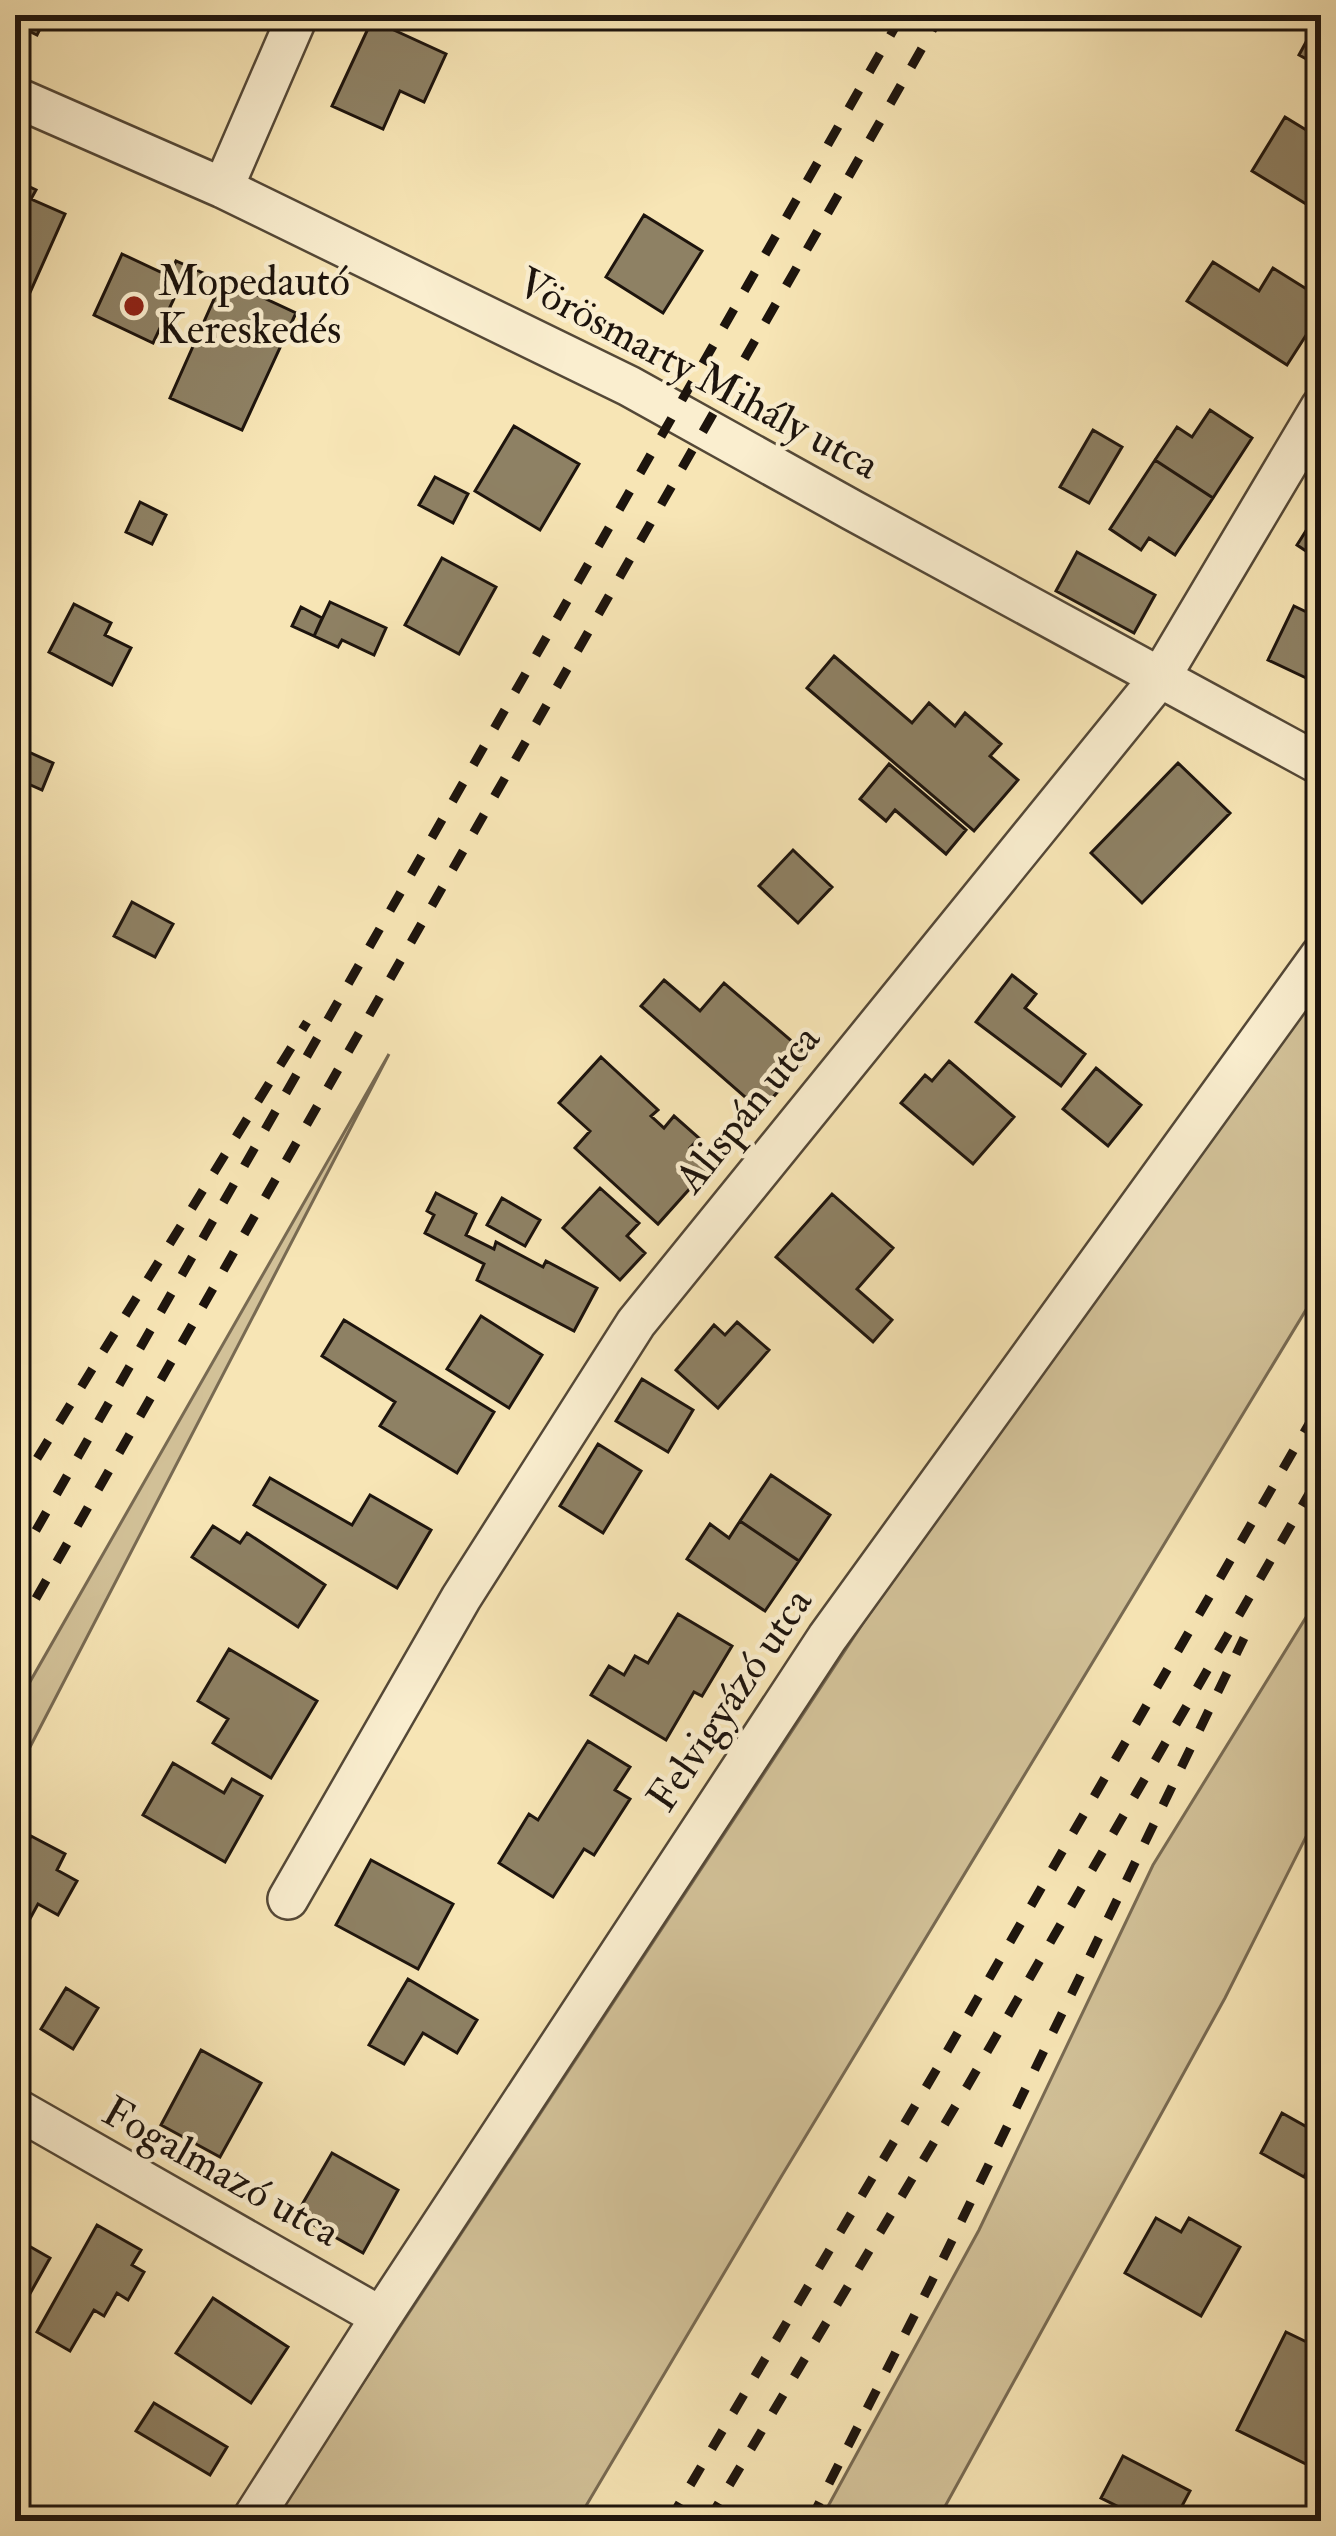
<svg xmlns="http://www.w3.org/2000/svg" width="1336" height="2536" font-family="'IM FELL Double Pica',serif">
  <style>
    .green { fill: #d2c198; stroke: #786a52; stroke-width: 3 }
    .building { fill: #8e8164; stroke: #1d140d; stroke-width: 3 }
    .lines { fill: none; stroke-linecap: round; stroke-linejoin: round }
    .street-casing { stroke: #544837; stroke-width: 44 }
    .street { stroke: #faeecf; stroke-width: 39 }
    .rail { stroke: #1d140d; stroke-width: 9; stroke-dasharray: 21 21; stroke-linecap: butt }
    .poi-dot { fill: #8f2418; stroke: #faeecf; stroke-width: 4.5 }
    .labels { text-anchor: middle; dominant-baseline: central; stroke-width: 9; stroke-linejoin: round; paint-order: stroke }
    .poi-label { font-size: 42px; fill: #1d140d; stroke: #faeecf; text-anchor: start }
    .street-label { font-size: 42px; fill: #1d140d; stroke: #faeecf }
  </style>
  <rect width="100%" height="100%" fill="#f7e5b5"/>
  <filter id="stains"><feTurbulence type="fractalNoise" baseFrequency=".00167" numOctaves="4"/><feColorMatrix values="0 0 0 0 .2 0 0 0 0 .09 0 0 0 0 .02 0 0 0 .5 -.17"/></filter>
  <radialGradient id="worn" r=".72"><stop offset=".6" stop-color="#630" stop-opacity="0"/><stop offset="1" stop-color="#630" stop-opacity=".3"/></radialGradient>
  <!-- green -->
  <path class="green" d="M1321,980v305l-540,892 -204,344h-305l593,-901z
    M389,1054l-374,722v-68z
    M1321,1593v214l-96,191 -288,523h-117l159,-291 174,-365z"/>
  <!-- building -->
  <path class="building" d="M15,15h32l-10,20 -22,-11z
    M372,20l74,34 -22,48 -24,-11 -17,38 -51,-23z
    M1318,20l3,1v46l-22,-12z
    M1285,117l36,22v74l-69,-42z
    M15,180l21,10 -5,9 34,15 -37,83 -13,-6z
    M644,215l58,36 -39,62 -57,-36z
    M122,254l47,22 7,-15 27,12 -10,24 -15,-7 -25,53 -59,-28z
    M1213,262l46,29 14,-23 48,30v14l-34,53 -100,-64z
    M223,279l73,34 -54,117 -72,-32z
    M1210,410l42,28 -39,60 -58,-38 22,-33 15,10z
    M514,426l65,38 -39,66 -65,-39z
    M1093,430l29,17 -33,56 -29,-16z
    M1155,460l58,38 -38,57 -26,-17 -8,12 -31,-21z
    M435,477l33,17 -15,29 -34,-18z
    M140,502l26,13 -14,29 -26,-12z
    M1321,507v54l-24,-16z
    M1077,552l78,43 -21,38 -78,-42z
    M442,558l54,29 -37,67 -54,-29z
    M330,602l56,26 -12,27 -32,-15 -4,7 -24,-11z
    M74,604l37,19 -6,12 26,13 -19,37 -63,-33z
    M1294,606l27,13v66l-53,-25z
    M301,607l21,11 -8,18 -22,-10z
    M834,656l78,67 17,-20 26,23 10,-13 36,31 -11,12 28,24 -44,51 -167,-143z
    M15,734l9,4 -4,10 33,15 -11,27 -27,-12z
    M1178,763l52,50 -88,90 -51,-50z
    M889,764l77,66 -20,24 -51,-44 -9,11 -26,-22z
    M793,850l39,37 -34,36 -39,-37z
    M132,902l41,22 -18,33 -41,-21z
    M1012,975l24,19 -11,14 60,46 -24,32 -85,-64z
    M664,980l36,31 24,-28 85,73 -48,55 -120,-105z
    M601,1057l57,53 -7,6 13,12 10,-12 25,22 -9,10 20,18 -52,58 -83,-76 15,-17 -31,-28z
    M949,1061l65,56 -41,47 -72,-61 24,-28 7,6z
    M1096,1068l45,37 -33,41 -45,-37z
    M600,1188l39,35 -12,13 18,17 -25,27 -57,-52z
    M436,1193l40,21 -10,21 28,14 2,-7 47,25 3,-6 51,27 -23,43 -97,-51 7,-16 -59,-31 9,-18 -7,-4z
    M832,1194l61,54 -36,41 35,31 -19,22 -97,-85z
    M502,1198l38,22 -15,26 -38,-21z
    M481,1316l61,39 -33,53 -62,-39z
    M344,1320l150,92 -37,61 -77,-47 15,-24 -73,-46z
    M737,1322l32,28 -51,58 -42,-38 38,-45 11,10z
    M642,1379l51,31 -25,42 -52,-31z
    M598,1444l43,27 -38,62 -43,-27z
    M771,1475l59,40 -31,46 -59,-40z
    M270,1478l82,47 18,-30 61,35 -34,58 -143,-83z
    M740,1521l59,40 -34,50 -78,-52 23,-35 19,14z
    M213,1526l27,17 7,-10 78,52 -27,42 -106,-70z
    M678,1614l54,32 -30,50 -8,-4 -28,48 -75,-45 18,-29 15,9 11,-19 13,7z
    M229,1649l88,52 -46,77 -58,-35 15,-24 -30,-18z
    M588,1741l42,26 -15,23 15,9 -36,56 -10,-6 -31,48 -54,-34 30,-49 9,6z
    M173,1763l51,30 8,-14 30,17 -37,66 -82,-47z
    M31,1836l34,18 -8,16 20,11 -19,34 -20,-11 -12,22 -11,-6v-82l12,7z
    M371,1860l82,44 -35,65 -82,-44z
    M408,1979l69,41 -20,33 -34,-20 -19,31 -35,-19z
    M66,1988l32,20 -25,41 -32,-20z
    M201,2050l60,33 -41,74 -59,-32z
    M1282,2113l39,22v10l-17,32 -43,-24z
    M332,2153l66,37 -35,63 -67,-38z
    M1156,2218l25,14 8,-14 51,29 -39,69 -76,-43z
    M97,2225l44,25 -9,15 12,7 -16,28 -11,-7 -13,23 -10,-6 -24,41 -33,-19z
    M15,2238l35,20 -27,48 -8,-4z
    M213,2298l75,49 -37,56 -75,-50z
    M1286,2332l35,17v100l-9,18 -75,-37z
    M154,2403l73,44 -17,28 -74,-44z
    M1123,2456l67,35 -16,30h-27l-46,-23z"/>
  <g class="lines">
    <!-- street casing -->
    <g class="street-casing">
      <path id="street" d="M15,97l208,91 406,198 223,124 469,255
        M223,188l75,-173
        M288,1899l173,-301 175,-275 525,-647 160,-269
        M15,2108l366,209
        M251,2521l130,-204 446,-679 494,-683"/>
    </g>
    <!-- street -->
    <use href="#street" class="street"/>
    <!-- rail -->
    <path class="rail" d="M15,1494l292,-472
      M15,1567l887,-1552
      M15,1635l926,-1620
      M669,2521l269,-454 383,-664
      M708,2521l260,-436 353,-612
      M810,2521l132,-260 302,-623"/>
  </g>
  <!-- markers -->
  <circle class="poi-dot" cx="134" cy="306" r="12"/>
  <g class="labels">
    <!-- poi labels -->
    <g class="poi-label">
      <text x="158" y="282">Mopedautó<tspan x="158" dy="48">Kereskedés</tspan></text>
    </g>
    <!-- street labels -->
    <g class="street-label">
      <text transform="translate(698 374) rotate(28)">Vörösmarty Mihály utca</text>
      <text transform="translate(748 1109) rotate(-51)">Alispán utca</text>
      <text transform="translate(730 1700) rotate(-56)">Felvigyázó utca</text>
      <text transform="translate(221 2172) rotate(29)">Fogalmazó utca</text>
    </g>
  </g>
  <!-- margin -->
  <rect width="1336" height="2536" fill="none" stroke="#f7e5b5" stroke-width="60"/>
  <rect x="18" y="18" width="1300" height="2500" fill="none" stroke="#1d140d" stroke-width="6"/>
  <rect x="30" y="30" width="1276" height="2476" fill="none" stroke="#1d140d" stroke-width="3"/>
  <rect width="100%" height="100%" filter="url(#stains)"/>
  <rect width="100%" height="100%" fill="url(#worn)"/>
</svg>
